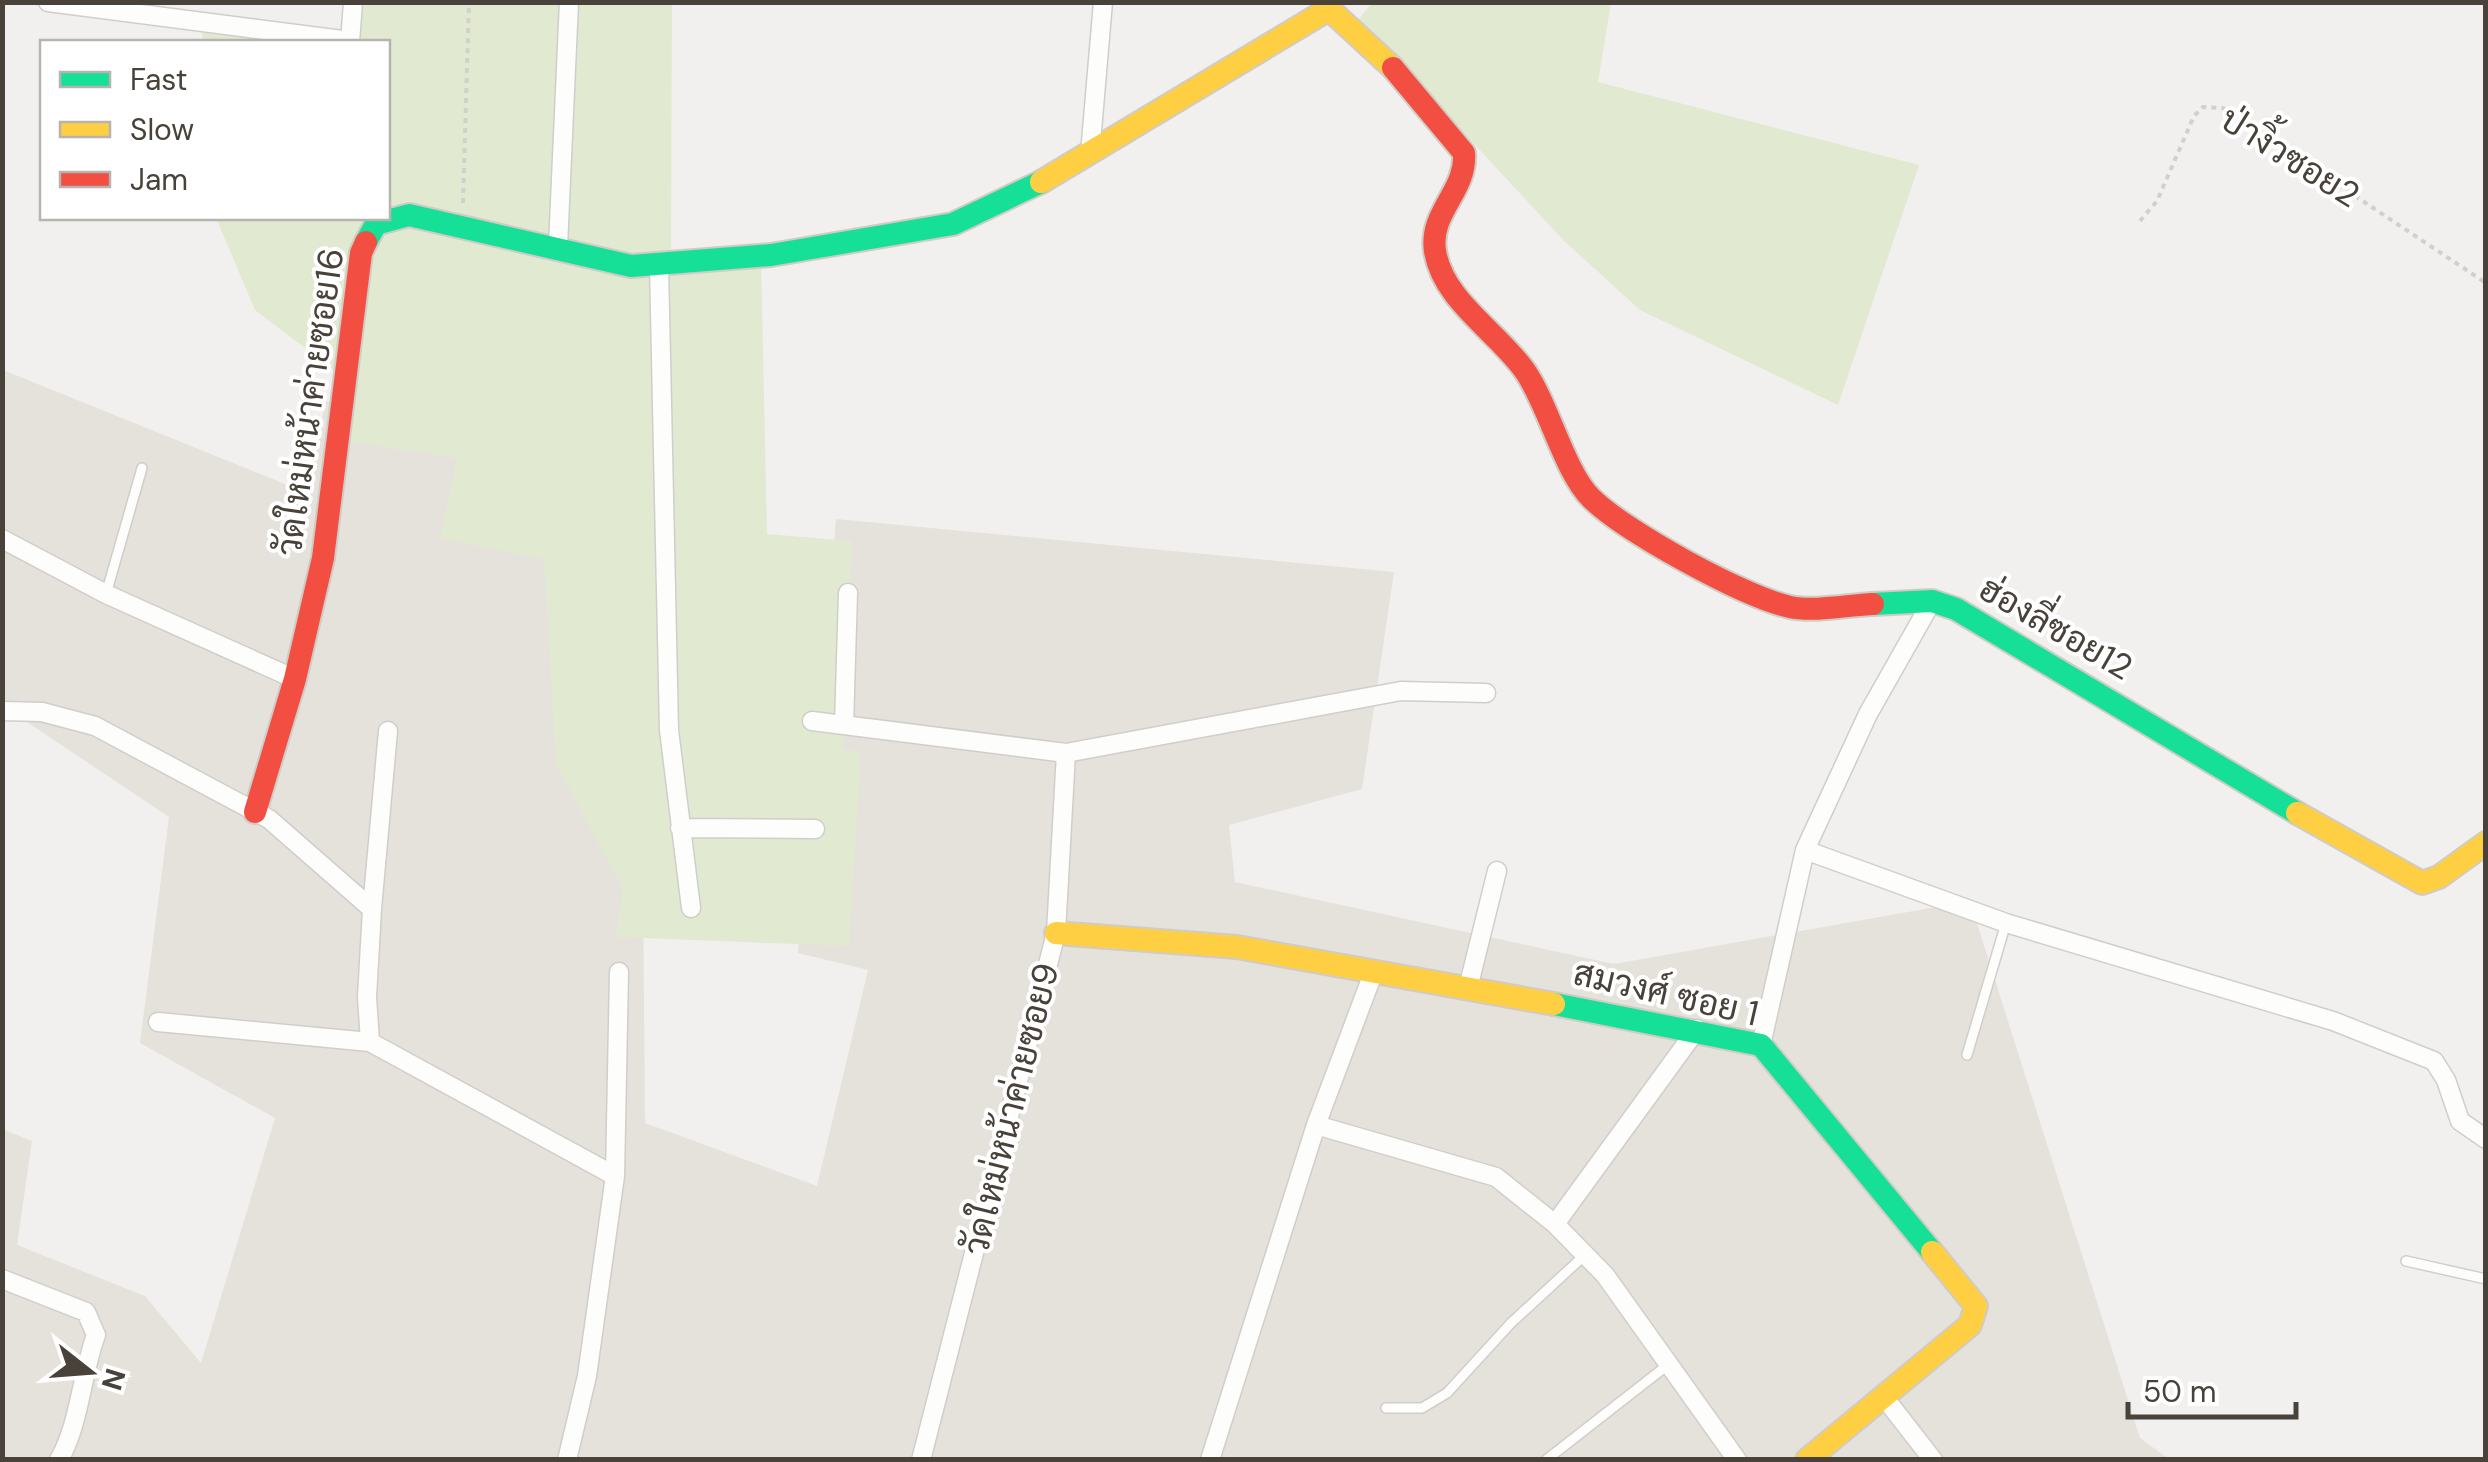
<svg xmlns="http://www.w3.org/2000/svg" width="2488" height="1462" font-family="'DM Sans',Sarabun,sans-serif">
  <style>
    .residential { fill: #e5e2dc }
    .green { fill: #e2e9d1 }
    .lines { fill: none; stroke-linecap: round; stroke-linejoin: round }
    .lane-casing { stroke: #d0cecb; stroke-width: 12 }
    .street-casing { stroke: #d0cecb; stroke-width: 21 }
    .fast-casing { stroke: #d0ccc5; stroke-width: 26 }
    .slow-casing { stroke: #d0ccc5; stroke-width: 26 }
    .jam-casing { stroke: #d0ccc5; stroke-width: 26 }
    .path { stroke: #d2d0cc; stroke-width: 4; stroke-dasharray: 5 5; stroke-linecap: butt }
    .lane { stroke: #fdfdfc; stroke-width: 9 }
    .street { stroke: #fdfdfc; stroke-width: 18 }
    .fast { stroke: #16e098; stroke-width: 22 }
    .slow { stroke: #ffcf43; stroke-width: 22 }
    .jam { stroke: #f24e42; stroke-width: 22 }
    .labels { text-anchor: middle; dominant-baseline: central; stroke-width: 8; stroke-linejoin: round; paint-order: stroke }
    .street-label { font-size: 35px; fill: #48423a; stroke: #fff }
  </style>
  <rect width="100%" height="100%" fill="#f2f0ee"/>
  <!-- residential -->
  <path class="residential" d="M3,370l302,122 21,-91 243,60 74,424 2,238 172,63 51,-216 -70,-17 38,-434 558,53 -32,217 -133,36 6,57 379,82 356,-63 170,537 29,21h-2166l-1,-330 30,12 -15,104 128,51 56,67 74,-245 -135,-75 29,-226 -166,-111z"/>
  <!-- green -->
  <path class="green" d="M353,3h319l-1,261 90,-7 6,277 85,7 -9,208 18,3 -12,194 -233,-9 7,-48 -67,-125 -12,-205 -104,-21 17,-80 -109,-16 -13,-71 -80,-61 -39,-92h172v-176h-186l1,-19 147,18z
    M1372,3h239l-13,79 321,83 -81,240 -198,-95 -78,-71 -203,-220z"/>
  <g class="lines">
    <!-- lane casing -->
    <g class="lane-casing">
      <path id="lane" d="M106,594l36,-126
        M1967,1055l39,-132
        M2406,1261l80,18
        M1386,1408h36l25,-15 64,-70 75,-69
        M1546,1460l123,-96"/>
    </g>
    <!-- street casing -->
    <g class="street-casing">
      <path id="street" d="M48,2l302,39
        M350,42l3,-40
        M1090,154l13,-152
        M558,246l11,-244
        M659,265l10,465 22,178
        M2,539l104,55 189,85
        M2,711l40,1 53,14 174,93 103,90 -5,88 3,45 245,134 -28,200 -20,84
        M812,721l254,32 335,-62 85,2
        M844,725l4,-132
        M680,828l135,1
        M1805,850l201,73 327,98 101,40 12,19 14,41 26,18
        M372,909l16,-178
        M1374,971l-58,154 180,52 59,47 50,51 132,185
        M1468,988l29,-117
        M158,1022l212,20
        M1761,1045l44,-195 63,-136 64,-113
        M615,1176l4,-204
        M1555,1224l142,-195
        M2,1279l84,33 10,23c-15,41 -16,88 -37,125
        M1884,1397l49,63
        M921,1460l135,-527 10,-180
        M1210,1460l106,-335"/>
    </g>
    <!-- fast casing -->
    <g class="fast-casing">
      <path id="fast" d="M366,242l10,-18 33,-9 222,51 140,-11 182,-31 88,-42
        M1873,604l59,-3 24,8 341,204
        M1554,1004l207,41 171,207"/>
    </g>
    <!-- slow casing -->
    <g class="slow-casing">
      <path id="slow" d="M1041,182l288,-173 64,59
        M2297,813l125,70 17,-6 47,-34
        M1056,933l181,14 317,57
        M1807,1460l163,-135 6,-19 -44,-54"/>
    </g>
    <!-- jam casing -->
    <g class="jam-casing">
      <path id="jam" d="M1393,68l71,85c3,38 -35,59 -29,98 8,50 63,81 90,120 23,33 40,102 66,127 33,33 153,99 199,109 25,5 58,-2 83,-3
        M255,812l40,-133 28,-121 38,-305 5,-11"/>
    </g>
    <!-- path -->
    <path class="path" d="M463,203l6,-201
      M2140,221l17,-20 37,-85 9,-9 20,1 263,175"/>
    <!-- lane -->
    <use href="#lane" class="lane"/>
    <!-- street -->
    <use href="#street" class="street"/>
    <!-- fast -->
    <use href="#fast" class="fast"/>
    <!-- slow -->
    <use href="#slow" class="slow"/>
    <!-- jam -->
    <use href="#jam" class="jam"/>
  </g>
  <g class="labels">
    <!-- street labels -->
    <g class="street-label">
      <text transform="translate(2290 157) rotate(32)">ป่างิ้วซอย2</text>
      <text transform="translate(310 402) rotate(-82)">วัดใหม่หน้าค่ายซอย16</text>
      <text transform="translate(2056 628) rotate(30)">ฮ่องลี่ซอย12</text>
      <text transform="translate(1666 993) rotate(13)">สมวงศ์ ซอย 1</text>
      <text transform="translate(1011 1109) rotate(-76)">วัดใหม่หน้าค่ายซอย9</text>
    </g>
  </g>
  <!-- border -->
  <rect width="2488" height="1462" fill="none" stroke="#48423a" stroke-width="10"/>
  <!-- legend -->
  <rect x="40" y="40" width="350" height="180" fill="#ffffff" stroke="#b6b3b0" stroke-width="2.5"/>
  <rect x="60" y="72" width="50" height="15" fill="#16e098" stroke="#b6b3b0" stroke-width="2.5"/>
  <text x="130" y="90" font-size="30" fill="#48423a">Fast</text>
  <rect x="60" y="122" width="50" height="15" fill="#ffcf43" stroke="#b6b3b0" stroke-width="2.5"/>
  <text x="130" y="140" font-size="30" fill="#48423a">Slow</text>
  <rect x="60" y="172" width="50" height="15" fill="#f24e42" stroke="#b6b3b0" stroke-width="2.5"/>
  <text x="130" y="190" font-size="30" fill="#48423a">Jam</text>
  <!-- north arrow -->
  <g transform="translate(90 1372) rotate(107)" stroke="#ffffff" stroke-width="8" paint-order="stroke">
  <path d="M0-8L18 38L0 25L-18 38Z" fill="#48423a"/>
  <text y="-15" font-size="28" font-weight="bold" text-anchor="middle" fill="#48423a">N</text>
  </g>
  <!-- scale -->
  <path d="M2128 1402v15h168v-15" fill="none" stroke="#48423a" stroke-width="5"/>
  <text x="2143" y="1402" font-size="30" fill="#48423a" stroke="#ffffff" stroke-width="8" paint-order="stroke">50 m</text>
</svg>
